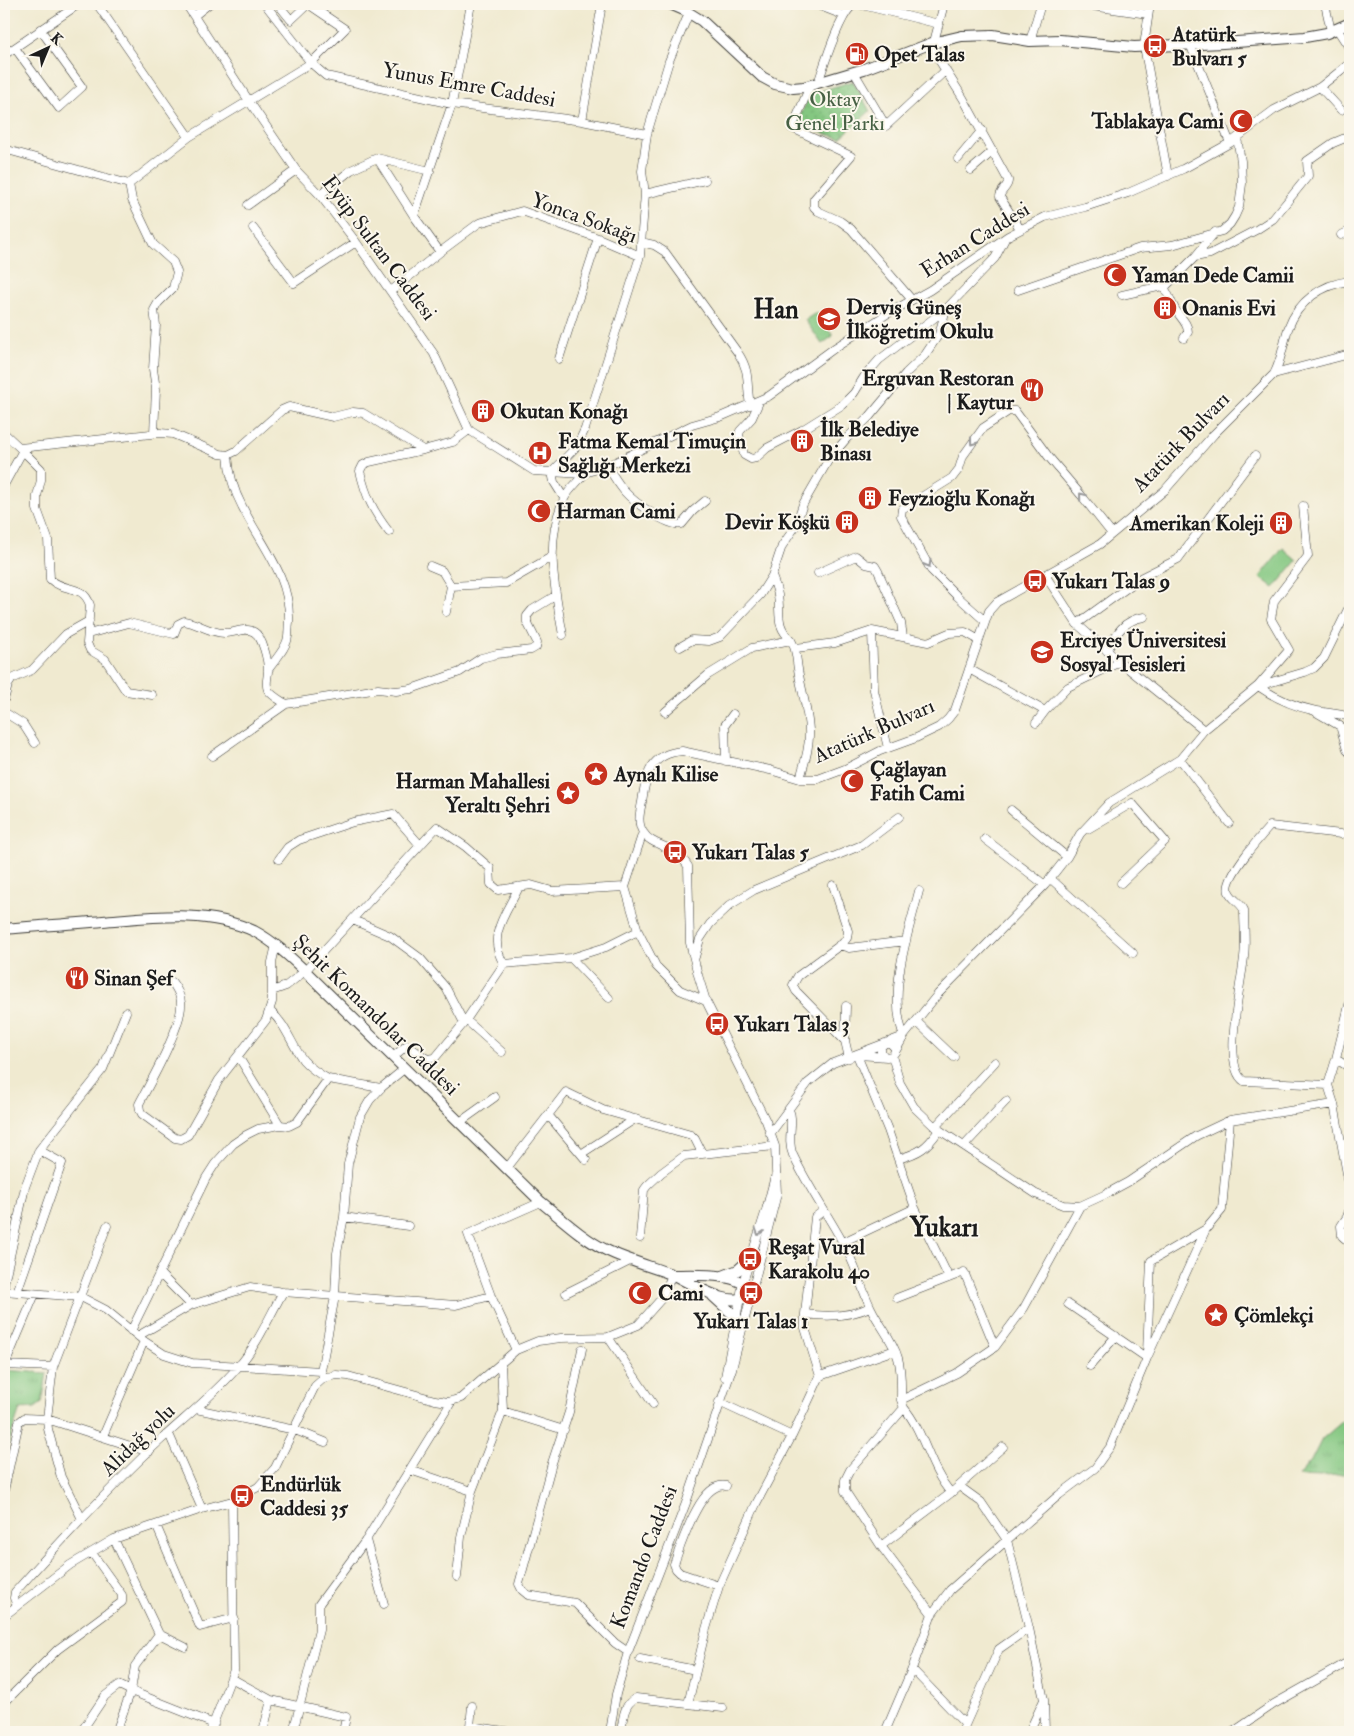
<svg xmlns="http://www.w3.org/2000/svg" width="1354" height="1736" font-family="'IM FELL Double Pica',serif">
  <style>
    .grass { fill: url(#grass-tufts); stroke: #50724e }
    .park { fill: url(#park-dots); stroke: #50724e }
    .garden { fill: #84c781; stroke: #50724e }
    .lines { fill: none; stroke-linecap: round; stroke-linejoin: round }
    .minor-casing { stroke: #3c3b37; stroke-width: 9 }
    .major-casing { stroke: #3c3b37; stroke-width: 12 }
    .minor { stroke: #fff; stroke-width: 8 }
    .major { stroke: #fff; stroke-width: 10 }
    .oneway { stroke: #999 }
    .labels { text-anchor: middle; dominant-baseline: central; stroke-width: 4; stroke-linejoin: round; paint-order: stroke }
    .poi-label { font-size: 21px; font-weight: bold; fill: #1c1c1c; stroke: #fbf7ec; text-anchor: start }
    .street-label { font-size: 21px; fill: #1c1c1c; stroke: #fbf7ec }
    .park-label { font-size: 21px; fill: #466044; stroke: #fbf7ec }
    .district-label { font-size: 26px; font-weight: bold; fill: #1c1c1c; stroke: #fbf7ec }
  </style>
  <defs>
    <pattern id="grass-tufts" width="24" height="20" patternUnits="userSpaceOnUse" patternTransform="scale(1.25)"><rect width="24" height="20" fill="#84c781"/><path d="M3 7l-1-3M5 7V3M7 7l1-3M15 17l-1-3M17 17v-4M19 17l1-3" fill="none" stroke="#71aa6f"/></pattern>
    <pattern id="park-dots" width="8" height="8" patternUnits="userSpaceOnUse" patternTransform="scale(1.25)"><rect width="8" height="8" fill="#84c781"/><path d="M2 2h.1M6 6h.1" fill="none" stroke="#71aa6f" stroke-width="1.8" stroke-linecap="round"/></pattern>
  </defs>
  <rect width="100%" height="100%" fill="#fbf7ec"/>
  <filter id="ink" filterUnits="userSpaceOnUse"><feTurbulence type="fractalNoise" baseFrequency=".02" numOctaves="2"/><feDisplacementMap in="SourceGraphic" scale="10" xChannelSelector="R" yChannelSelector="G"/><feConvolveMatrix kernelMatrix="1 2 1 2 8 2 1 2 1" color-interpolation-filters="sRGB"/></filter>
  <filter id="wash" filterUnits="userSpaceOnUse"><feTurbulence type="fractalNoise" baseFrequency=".0096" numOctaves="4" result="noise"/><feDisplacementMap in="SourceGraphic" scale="20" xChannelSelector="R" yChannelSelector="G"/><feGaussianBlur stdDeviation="1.12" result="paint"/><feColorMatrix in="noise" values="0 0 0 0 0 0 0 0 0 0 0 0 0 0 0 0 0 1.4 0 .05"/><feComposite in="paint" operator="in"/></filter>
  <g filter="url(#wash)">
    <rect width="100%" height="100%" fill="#f0ead0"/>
    <!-- grass -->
    <path class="grass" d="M4,1370l43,3 -5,30 -7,5 -15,1 -10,30 -6,27z
      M1350,1415v58l-30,4 -22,-1 13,-15 11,-22z"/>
    <!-- park -->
    <path class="park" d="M853,81l17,30 -30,27 -44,-13 14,-31z"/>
    <!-- garden -->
    <path class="garden" d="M817,312l16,24 -11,8 -17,-24z
      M1283,548l14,12 -23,28 -14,-11z"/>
  </g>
  <g filter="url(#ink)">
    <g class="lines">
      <!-- minor casing -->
      <g class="minor-casing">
        <path id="minor" d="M97,4l92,133
          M186,4l63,97 47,69 24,25 36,47 78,112 35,76 65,41 33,2 14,1 26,-8 85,-41 28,-8 49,-21 67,-49 51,-33 43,-24 78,-54 37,-19 40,-10 43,-14 55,-24 47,-26 44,-33 46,-23 30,-24
          M265,4l46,59 15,13 126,28 130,17 20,-117
          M278,4l13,16 17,-16
          M815,4l28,11
          M858,4l81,20
          M1078,4l70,10
          M1150,4l-6,42 24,130
          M1325,4l6,27
          M194,16l15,-12
          M1337,29l13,20
          M1030,41l11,-37
          M934,42l10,-38
          M929,44l34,54 45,82c1,7 -8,10 -8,17l20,32
          M1190,44l40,99
          M15,48l44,60 23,-21 -42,-58
          M4,55l75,-51
          M854,72l32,54 60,-56
          M818,83c6,-17 22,-72 37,-79
          M810,86l-18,42 59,28 -37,43v8l4,4 22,10 11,8 61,71
          M1320,87l21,23
          M582,121l65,13
          M4,149l125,35
          M377,158l37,58 26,36
          M958,159l24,-29
          M971,170l22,-19
          M645,194l60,-14
          M320,195l31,-25 26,-12 53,13
          M248,205l48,-35
          M414,216l38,-112 19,-100
          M253,228l41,55 62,-41
          M1341,235l9,-4
          M641,242l13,3 11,7 73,101c13,19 8,31 12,52
          M1195,257l15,-3 46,-24 17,-11 35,-43 -1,-15 26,-18 17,-7
          M1163,286c7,10 6,12 11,21 4,9 14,15 14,25l-4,6
          M1018,290l122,-42 32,-3 50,-14 8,-7 5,-8 4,-9 3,-23 -1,-23 -4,-23
          M391,291l49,-39 39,-29 43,-12 76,27 42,18
          M1122,295l45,-10 28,-28 20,-25
          M559,359l39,-121
          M1274,374l76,-20
          M760,400l-8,18 -12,13 -1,4 5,20 7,4 5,-1 11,-10 35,-18 40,-25 12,-12 10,-16 15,-17 67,-51 49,-51 10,-19
          M4,433l16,15 140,-15 13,1 47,20 8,1 8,-4 46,-41 7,-3 44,10 20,-5 10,1 60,37 30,-8 16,-12
          M154,433l2,-44 -3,-20 3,-44 -2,-15 4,-7 15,-15 4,-16 -4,-10 -20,-18 -21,-44 -3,-16 60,-47 122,-74 34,-34 -37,-25
          M20,448l21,21v11l-4,16v13l11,30 2,40c14,14 33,4 40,26l-3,38 3,7 15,9 21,32 26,4
          M228,455c1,17 6,36 14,51 19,39 49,70 47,116 -1,6 0,13 -2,19 -3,10 -13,20 -19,29
          M607,466c6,9 11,18 18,26 9,10 44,36 57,32l11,-13 12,-10
          M4,485l18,-33
          M564,498l-10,-16 -2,-10 25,-26 8,-17 55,-173 5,-62 -3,-23 5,-37 22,-73 20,-48
          M1303,506l5,50 -34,45 -3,18 18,31 -31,36c16,11 35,20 54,24 13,3 25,3 38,7
          M389,532c-16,-21 -23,-35 -29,-61l3,-6 6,-3 54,-12
          M430,566l12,5 9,15 55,-3 47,-27
          M818,573l38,-17 10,8 9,2 3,5 23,52 2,14
          M1045,575l32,49 43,38 84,68
          M772,576c2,6 5,13 6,19 3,20 -3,30 13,45
          M446,612l5,-26
          M985,621l-28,-25 -26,-26 -30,-54 1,-7 50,-31 7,-9 4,-13 20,-28 26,-17h6l33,45 33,39 31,39
          M1077,624l65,-47 36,-18 77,-103
          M872,631l2,59 14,58
          M88,634l41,-11 45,11 4,-10 6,-3c14,2 26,12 40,12 10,1 21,-7 30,-1 9,5 14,29 14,39 0,6 -3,13 0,19 4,6 12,10 18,14l92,-15 18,2 15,-2 49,-17 21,-14 16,-4 34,-4 5,-3 1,-5 -10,-20v-6l5,-6 23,-14
          M563,635c-8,-44 -19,-94 1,-136 5,-10 16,-19 22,-27
          M680,647l12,-7 17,1 11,-4 40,-42 12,-19 10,-30 13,-19 8,-23 26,-45 18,-21 23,-22 36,-43 19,-18 14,-21 7,-25
          M796,648l39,-5 37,-12 56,11 21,-9 16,-1 14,8
          M1107,651c9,-17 16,-31 37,-34
          M969,669l76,42 -9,12
          M4,700l4,-15 4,-6 20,-9 34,-36 23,-13
          M1045,711l23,-24 52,-25
          M4,712l19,12 12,19
          M665,712l43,-37 44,-27 39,-8c6,10 5,18 7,29 3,20 10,41 11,61 1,17 -5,34 -9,49
          M1316,712l24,14 7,24 3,3
          M212,756l74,-52
          M1180,759l49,64
          M726,761l-1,-36 8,-11
          M1011,810l56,47
          M1088,829l44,-26 33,38 -44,42
          M643,832l-18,55 13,44 18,35 24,24 26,11
          M985,839l60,46
          M279,859l9,-12 11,-7 54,-18 40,-8 27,31
          M1051,879l82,74
          M833,885l15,46 -1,7 -4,5 -45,33 -5,9 3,6 49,50 4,17
          M353,920l37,16 30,22 26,30 18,35
          M839,945l10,3 57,-7
          M695,957l5,-18 10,-15 20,-19 24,-15 108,-45 37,-28
          M571,958l38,40
          M504,964c-18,-28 2,-50 15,-77
          M172,982c4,6 9,13 9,21 2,22 -31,80 -42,101l1,6 2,4 33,24 6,1 7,-4 31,-55 47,-60 6,-18v-40l4,-17
          M272,991l14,-5 19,-15 132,-144 29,20 24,21 1,16 7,6 33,-5 21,6 73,-4
          M1350,1001l-14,58 14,9
          M270,1011c16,13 21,33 33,49 7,8 16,14 25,19
          M466,1020l36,32
          M916,1021l38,36
          M904,1036c-17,-43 4,-102 15,-145
          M845,1041l1,-35
          M895,1052l9,-16 34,-42 107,-109 22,-28 13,-23 29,-31 71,-44 24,-29 54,-44 47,-14 9,-4 10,-10 26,-53
          M857,1055l31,75 27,78 34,70
          M859,1055l28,2
          M238,1056l42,69
          M892,1056l-7,1 -4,-5v-5l4,-4h5l5,5v4l-3,4 8,27 14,24 21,20 101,67 27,11 17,1 24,-11 24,-13 68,-46 34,-16 104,-16
          M393,1057l14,-12 20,14 8,-1 29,-35 40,-59 67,-6 35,-11 32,-16
          M1336,1059l-8,26 6,19 16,86
          M1328,1085l-84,-4c-23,-14 -2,-100 0,-124 2,-15 0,-31 0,-47 -3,-7 -12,-11 -15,-18 -6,-13 31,-55 41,-66l71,8
          M789,1110c6,11 -3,30 4,45 14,30 33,57 49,86 13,21 18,45 29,67 8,17 22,32 27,50 4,14 3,28 3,42l56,-27 38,-26
          M549,1116l37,44
          M460,1122l35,-25
          M935,1127l60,-65
          M770,1134l38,-51 25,-20 71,-27
          M964,1146l42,-45
          M581,1154l54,-35
          M898,1159c21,-6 29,-11 41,-29
          M507,1168l59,-76 37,18 88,25 4,4 7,14
          M1350,1208l-3,9 -6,9 1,10 8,7
          M344,1217l64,9
          M640,1238l4,-48 3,-4 14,-13 23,-17 91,-10
          M843,1242l72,-34
          M160,1274l31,31
          M4,1284l21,-97 14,-37 64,-81 23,-57
          M4,1291l77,6 25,13 38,31 20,13 28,9 129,8
          M17,1292l45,-129 -23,-13
          M566,1293l66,-33
          M897,1298l67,-26 31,75 29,-39 56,-102
          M1068,1304l79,54
          M805,1314c22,3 45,3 65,-7
          M131,1331l75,-153 9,-14 18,-20 13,-9 12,-6 22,-4 9,1 8,-4 31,-43 53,9
          M138,1336l53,-31 59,-18 33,5 173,13 35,-9
          M608,1337l45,67
          M582,1349l-13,63 -17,51 -33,121 3,6 6,5 47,8 40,40 13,9
          M516,1350l-25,-54 -23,-62 73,-32
          M1147,1353l4,-92 55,-32
          M4,1365l49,2
          M5,1365l30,-71
          M1090,1366l26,-30
          M323,1376l-2,-5 14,-75 2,-43 7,-36 4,-53 12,-47 10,-17 11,-12 23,-19
          M820,1376l-15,-48v-14l10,-97 8,-6
          M725,1377l18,-95 23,-72 8,-30
          M901,1400l3,8 -54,62 -5,10v11l36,55 70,-53 52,-46
          M719,1402l73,34 28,-60 75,-26
          M904,1408c21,25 25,60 47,85
          M196,1409l99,21 30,12
          M503,1411l61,19
          M169,1434l33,75
          M103,1436l41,-95
          M410,1470l62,21
          M726,1486c-25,-6 -45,59 -52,78l2,5 4,4 39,13 37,-82 36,-68
          M959,1486l22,16 26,38 52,-45 36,-27 15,-21 37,-89 59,-129 16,-19 8,-90
          M4,1491l15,-69 5,-4 23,1 102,33
          M82,1519l-21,-42 -13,-48 -1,-10 6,-52 54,-141
          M156,1525l44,102 34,-9
          M114,1539l45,95 26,13
          M366,1540l18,64
          M881,1546l51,68 18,-24 57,-50 22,88 -30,21 -37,83
          M457,1577l4,-40 11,-46 31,-80 -2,-49
          M17,1606l-3,-8 1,-6c43,-48 87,-96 134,-141 29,-28 62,-53 89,-84 19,-21 31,-50 45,-75
          M4,1616l66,-51 44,-26 88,-30 30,-8 26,-14 17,-19 40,-82 9,-8 12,-3 12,1 87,24 13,2 13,-4 55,-48 22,-9 23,-3 47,-1 30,-12 24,-27 10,-23
          M1029,1628l15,72 1,32
          M159,1634l-24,32 -4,25 83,33
          M640,1659l56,11
          M912,1669l53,55
          M231,1678l40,22 75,17 -3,15
          M4,1703l54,-54 64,-47v-7l-30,-42
          M688,1704l18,-75 13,-43
          M472,1706l-2,20 41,6
          M81,1732l24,-36 14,-11 12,6 -15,41
          M210,1732l24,-62 -2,-169
          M263,1732l8,-32
          M293,1732l26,-102v-26l47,-64 86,-139
          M610,1732l6,-38 12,-42 58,-149 46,-134 45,-175 -2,-48 -9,-25 -60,-120 -8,-26 -8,-32 -2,-77c-4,-5 -7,-11 -13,-14 -10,-7 -25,-8 -32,-20 -6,-9 -3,-20 -1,-30 4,-28 8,-48 40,-51l88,19 30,9h18l27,-10 35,-18 36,-13 23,-11 9,-8 7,-9 34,-99 8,-9 103,-58 65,-54 49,-56 60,-60c8,-15 9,-30 14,-45 10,-28 34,-45 62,-48
          M621,1732c2,-12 2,-28 15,-34l87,10
          M885,1732l27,-63 20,-55
          M1029,1732l14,-30
          M1233,1732l41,-28 76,-43"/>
      </g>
      <!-- major casing -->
      <g class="major-casing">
        <path id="major" d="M670,4l16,7 16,10 60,56 13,7 18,4 11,-1 60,-18 68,-26 30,-7 31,-1 37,6 30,-1 74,7 89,-4 82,-6 22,-4 23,-10
          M4,929c33,-3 66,-5 99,-8 50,-4 104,-12 151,10 19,10 35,25 51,40l236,231c20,16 42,37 65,48 21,10 43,16 65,24 19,8 63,39 80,19 -8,-22 -59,-18 -79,-18
          M723,1276l15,-6 12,-11
          M713,1296l24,22"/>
      </g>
      <!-- minor -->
      <use href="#minor" class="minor"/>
      <!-- major -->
      <use href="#major" class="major"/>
    </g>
    <!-- one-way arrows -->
    <defs><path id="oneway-chevron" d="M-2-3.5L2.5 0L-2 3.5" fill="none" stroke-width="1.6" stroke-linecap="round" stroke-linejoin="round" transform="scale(1.25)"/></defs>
    <g class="oneway">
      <use href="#oneway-chevron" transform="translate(973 442) rotate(126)"/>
      <use href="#oneway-chevron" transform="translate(1082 496) rotate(-129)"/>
      <use href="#oneway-chevron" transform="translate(928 564) rotate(60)"/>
      <use href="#oneway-chevron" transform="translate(759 1232) rotate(108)"/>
    </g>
  </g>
  <!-- icons -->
  <defs>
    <g id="bus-disc" transform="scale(1.25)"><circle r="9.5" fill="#c8321e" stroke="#fbf7ec"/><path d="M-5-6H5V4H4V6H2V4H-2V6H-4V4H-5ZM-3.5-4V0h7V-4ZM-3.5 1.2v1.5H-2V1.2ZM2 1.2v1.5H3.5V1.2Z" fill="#fff"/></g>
    <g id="fuel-disc" transform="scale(1.25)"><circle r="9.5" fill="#c8321e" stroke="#fbf7ec"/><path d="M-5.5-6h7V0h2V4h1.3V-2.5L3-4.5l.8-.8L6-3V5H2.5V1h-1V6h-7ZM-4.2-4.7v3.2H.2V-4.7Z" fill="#fff"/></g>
    <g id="mosque-disc" transform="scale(1.25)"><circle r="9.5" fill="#c8321e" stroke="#fbf7ec"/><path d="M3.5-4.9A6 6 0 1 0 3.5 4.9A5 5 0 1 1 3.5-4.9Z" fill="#fff"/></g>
    <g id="building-disc" transform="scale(1.25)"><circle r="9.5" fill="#c8321e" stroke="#fbf7ec"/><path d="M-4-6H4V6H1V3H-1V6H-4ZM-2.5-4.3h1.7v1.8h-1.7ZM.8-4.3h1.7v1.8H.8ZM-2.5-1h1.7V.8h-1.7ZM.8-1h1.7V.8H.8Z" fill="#fff"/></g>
    <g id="school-disc" transform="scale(1.25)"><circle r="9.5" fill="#c8321e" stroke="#fbf7ec"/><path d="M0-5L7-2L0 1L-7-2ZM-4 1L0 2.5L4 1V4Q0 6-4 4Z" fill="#fff"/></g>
    <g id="restaurant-disc" transform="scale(1.25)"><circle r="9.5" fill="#c8321e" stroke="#fbf7ec"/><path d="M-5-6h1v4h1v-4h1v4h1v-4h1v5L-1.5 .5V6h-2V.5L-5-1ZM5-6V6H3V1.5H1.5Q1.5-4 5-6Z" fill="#fff"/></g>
    <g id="hospital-disc" transform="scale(1.25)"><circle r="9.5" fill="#c8321e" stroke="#fbf7ec"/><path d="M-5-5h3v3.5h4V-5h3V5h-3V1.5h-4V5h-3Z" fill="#fff"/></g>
    <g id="university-disc" transform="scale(1.25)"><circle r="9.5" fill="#c8321e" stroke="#fbf7ec"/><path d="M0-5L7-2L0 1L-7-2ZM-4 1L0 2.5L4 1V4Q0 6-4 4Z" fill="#fff"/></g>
    <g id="sight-disc" transform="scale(1.25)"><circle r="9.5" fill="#c8321e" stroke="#fbf7ec"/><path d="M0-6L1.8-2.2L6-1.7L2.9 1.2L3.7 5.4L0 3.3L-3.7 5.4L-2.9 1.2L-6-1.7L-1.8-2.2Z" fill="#fff"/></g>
  </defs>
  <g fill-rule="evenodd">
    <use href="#bus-disc" x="1155" y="46"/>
    <use href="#fuel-disc" x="857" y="54"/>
    <use href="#mosque-disc" x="1241" y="121"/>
    <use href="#mosque-disc" x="1115" y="275"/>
    <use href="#building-disc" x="1165" y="308"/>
    <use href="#school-disc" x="829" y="319"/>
    <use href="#restaurant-disc" x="1032" y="390"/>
    <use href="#building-disc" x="483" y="411"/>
    <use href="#building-disc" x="802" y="441"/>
    <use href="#hospital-disc" x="540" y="453"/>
    <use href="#building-disc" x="870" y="498"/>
    <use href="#mosque-disc" x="539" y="511"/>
    <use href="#building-disc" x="847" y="522"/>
    <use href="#building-disc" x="1281" y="523"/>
    <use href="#bus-disc" x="1035" y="581"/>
    <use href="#university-disc" x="1042" y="652"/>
    <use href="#sight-disc" x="596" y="774"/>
    <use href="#mosque-disc" x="852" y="781"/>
    <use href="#sight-disc" x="568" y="793"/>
    <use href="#bus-disc" x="675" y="852"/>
    <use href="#restaurant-disc" x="77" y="978"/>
    <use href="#bus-disc" x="717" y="1024"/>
    <use href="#bus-disc" x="750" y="1259"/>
    <use href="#mosque-disc" x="640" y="1293"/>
    <use href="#bus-disc" x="751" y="1293"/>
    <use href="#sight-disc" x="1216" y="1315"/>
    <use href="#bus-disc" x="242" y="1496"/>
  </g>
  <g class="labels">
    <!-- poi labels -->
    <g class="poi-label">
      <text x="1172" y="34">Atatürk<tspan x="1172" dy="24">Bulvarı 5</tspan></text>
      <text x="874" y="54">Opet Talas</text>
      <text x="1224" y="121" text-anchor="end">Tablakaya Cami</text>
      <text x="1132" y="275">Yaman Dede Camii</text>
      <text x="846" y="307">Derviş Güneş<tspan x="846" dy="24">İlköğretim Okulu</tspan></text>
      <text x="1182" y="308">Onanis Evi</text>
      <text x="1014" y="378" text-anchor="end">Erguvan Restoran<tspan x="1014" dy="24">| Kaytur</tspan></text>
      <text x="500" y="411">Okutan Konağı</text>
      <text x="820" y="429">İlk Belediye<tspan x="820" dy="24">Binası</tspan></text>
      <text x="558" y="441">Fatma Kemal Timuçin<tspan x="558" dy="24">Sağlığı Merkezi</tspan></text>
      <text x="888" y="498">Feyzioğlu Konağı</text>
      <text x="556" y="511">Harman Cami</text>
      <text x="830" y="522" text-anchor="end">Devir Köşkü</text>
      <text x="1264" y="523" text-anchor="end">Amerikan Koleji</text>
      <text x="1052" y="581">Yukarı Talas 9</text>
      <text x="1060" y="640">Erciyes Üniversitesi<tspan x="1060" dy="24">Sosyal Tesisleri</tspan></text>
      <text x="870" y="769">Çağlayan<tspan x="870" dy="24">Fatih Cami</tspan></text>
      <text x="614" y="774">Aynalı Kilise</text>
      <text x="550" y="781" text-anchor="end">Harman Mahallesi<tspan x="550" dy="24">Yeraltı Şehri</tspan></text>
      <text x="692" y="852">Yukarı Talas 5</text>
      <text x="94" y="978">Sinan Şef</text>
      <text x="734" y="1024">Yukarı Talas 3</text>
      <text x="768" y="1247">Reşat Vural<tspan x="768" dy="24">Karakolu 40</tspan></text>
      <text x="658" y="1293">Cami</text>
      <text x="1234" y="1315">Çömlekçi</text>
      <text x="751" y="1321" text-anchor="middle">Yukarı Talas 1</text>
      <text x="260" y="1484">Endürlük<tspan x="260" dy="24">Caddesi 35</tspan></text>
    </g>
    <!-- street labels -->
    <g class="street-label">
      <text transform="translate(469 85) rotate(10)">Yunus Emre Caddesi</text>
      <text transform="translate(584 218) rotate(20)">Yonca Sokağı</text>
      <text transform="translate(975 240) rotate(-32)">Erhan Caddesi</text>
      <text transform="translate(379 248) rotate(53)">Eyüp Sultan Caddesi</text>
      <text transform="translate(1181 442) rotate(-46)">Atatürk Bulvarı</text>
      <text transform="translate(874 731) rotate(-24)">Atatürk Bulvarı</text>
      <text transform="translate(376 1015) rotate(44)">Şehit Komandolar Caddesi</text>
      <text transform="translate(138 1440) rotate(-44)">Alidağ yolu</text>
      <text transform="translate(644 1557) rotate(-69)">Komando Caddesi</text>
    </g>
    <!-- park labels -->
    <g class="park-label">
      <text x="835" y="99">Oktay<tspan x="835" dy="24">Genel Parkı</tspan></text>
    </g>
    <!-- district labels -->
    <g class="district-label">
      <text x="776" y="310">Han</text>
      <text x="944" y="1228">Yukarı</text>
    </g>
  </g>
  <!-- margin -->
  <rect width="1354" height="1736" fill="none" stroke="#fbf7ec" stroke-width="20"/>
  <!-- north arrow -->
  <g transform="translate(48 48) rotate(44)" stroke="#fbf7ec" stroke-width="4" paint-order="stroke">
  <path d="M0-4L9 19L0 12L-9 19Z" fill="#1c1c1c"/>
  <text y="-8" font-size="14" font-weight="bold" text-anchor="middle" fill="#1c1c1c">K</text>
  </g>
</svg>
